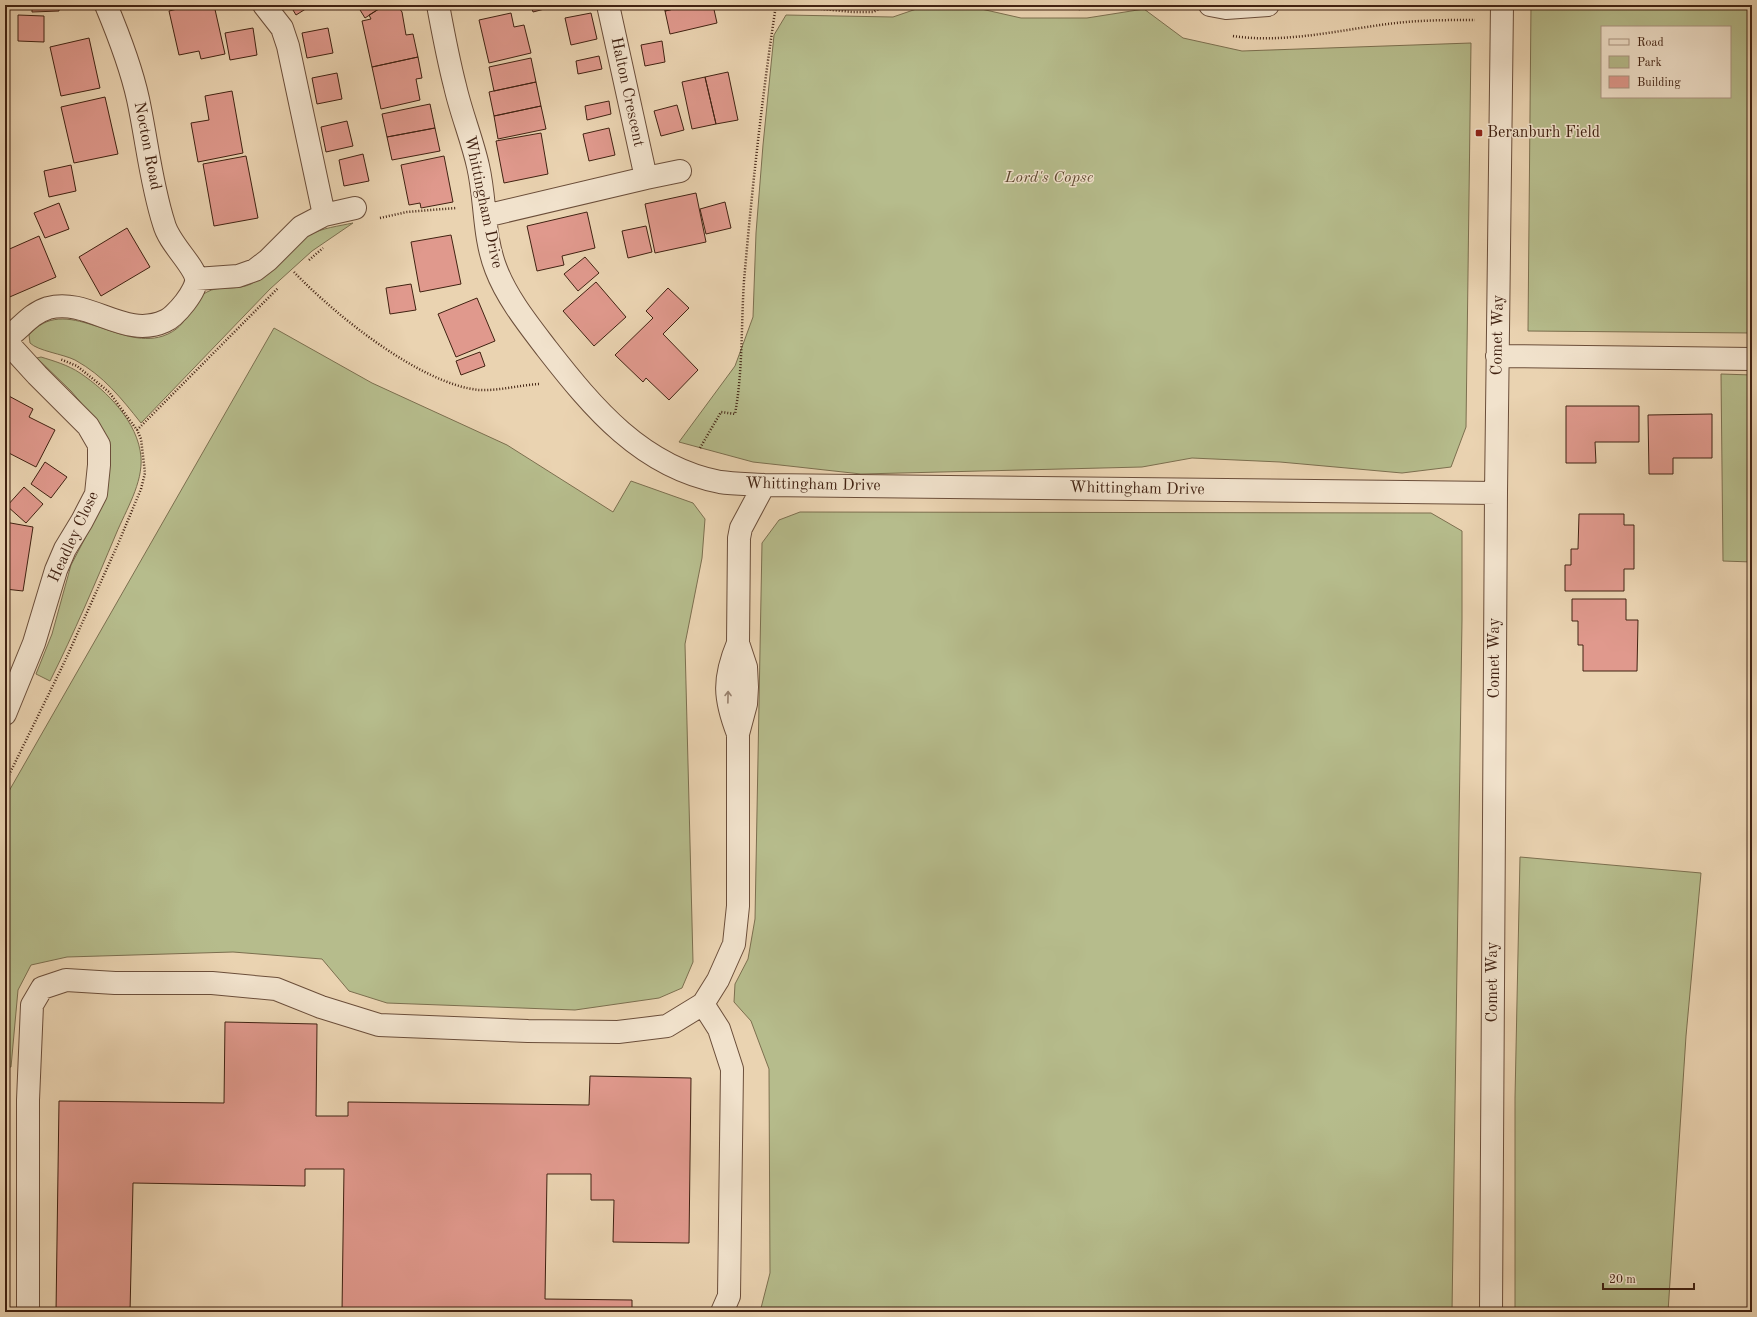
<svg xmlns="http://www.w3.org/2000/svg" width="1757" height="1317" font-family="'Old Standard TT',serif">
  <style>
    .green { fill: #b6bc8c; stroke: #7c6f4f; fill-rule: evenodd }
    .building { fill: #e0998d; stroke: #412212 }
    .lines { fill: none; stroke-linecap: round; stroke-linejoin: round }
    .minor-casing { stroke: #6b4e3a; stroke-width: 24 }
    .path { stroke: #412212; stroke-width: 2.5; stroke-dasharray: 1 2; stroke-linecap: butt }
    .minor { stroke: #f1e2cc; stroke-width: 22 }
    .oneway { stroke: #99826f }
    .poi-dot { fill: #8f2418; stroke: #f1e2cc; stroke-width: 1.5 }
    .labels { text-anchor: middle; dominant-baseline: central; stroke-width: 3; stroke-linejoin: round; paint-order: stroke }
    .street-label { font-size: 16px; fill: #412212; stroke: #f1e2cc }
    .poi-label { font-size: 16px; fill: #412212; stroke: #f1e2cc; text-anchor: start }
    .park-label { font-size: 16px; font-style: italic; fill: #5e4830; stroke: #f1e2cc }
  </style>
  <rect width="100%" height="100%" fill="#ead3b1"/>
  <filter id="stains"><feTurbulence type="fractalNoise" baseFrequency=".005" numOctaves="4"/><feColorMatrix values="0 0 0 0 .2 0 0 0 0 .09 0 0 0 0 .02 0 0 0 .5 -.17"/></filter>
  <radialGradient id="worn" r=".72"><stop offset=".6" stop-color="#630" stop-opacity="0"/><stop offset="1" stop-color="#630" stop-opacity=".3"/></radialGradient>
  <!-- green -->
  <path class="green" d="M928,5l40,1 53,12h66l57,-9 39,29 59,13 229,-8 -5,384 -15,40 -49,6 -122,-11 -88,-4 -50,9 -281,7 -108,-12 -74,-20 56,-76 18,-49 3,-84 7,-88 11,-110 12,-20 107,2z
    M1531,5h221v328l-224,-2zM1602,27h128v70h-128z
    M353,223l-41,28 -42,38 -129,134c-20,-25 -37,-47 -66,-63 -12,-6 -37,-9 -45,-17l-1,-8c36,-43 89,16 134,1 29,-10 24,-34 44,-44 12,-7 29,-1 44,-8 23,-11 36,-36 58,-49 13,-7 30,-9 44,-12z
    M274,328l98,55 135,62 106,67 18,-31 62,22 12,16 -3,39 -17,86 8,318 -11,26 -23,10 -84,12 -188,-7 -38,-12 -27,-32 -89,-7 -166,5 -36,8 -13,25 -7,77h-6v-269z
    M41,357c13,4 27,8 39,16 27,18 58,49 61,84 2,26 -15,53 -25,77 -21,50 -42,99 -66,147l-14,-7 16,-40 19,-69 32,-61 -5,-81 -27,-32 -34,-33z
    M1721,374l31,1v187l-29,-1z
    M800,512l631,1 31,18v89l-10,692h-692l10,-39 -1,-204 -18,-48 -17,-19 1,-18 13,-25 7,-40 7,-376 17,-23z
    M1520,857l181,16 -15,163 -18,276h-153v-214z"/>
  <!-- building -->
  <path class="building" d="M32,5h27v6l-27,1z
    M194,5h20l11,49 -24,5 -2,-8 -20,4 -10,-44z
    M290,5h22l-16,10z
    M357,5h28l-20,13z
    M385,5h12l5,7 4,23 7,-1 5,23 -46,10 -10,-46 9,-2 -2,-4z
    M531,5h25v1l-23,6z
    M663,5h28l-26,6z
    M691,5h22l4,18 -47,11 -5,-23z
    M511,13l3,14 10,-2 7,28 -42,10 -10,-43z
    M591,13l6,26 -26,6 -6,-27z
    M18,15l26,1v26l-26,-1z
    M253,28l4,27 -27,5 -5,-27z
    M328,28l5,25 -26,5 -5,-25z
    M89,38l11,50 -39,8 -11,-49z
    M662,41l3,21 -20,4 -4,-21z
    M599,56l3,13 -24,5 -2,-13z
    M418,57l4,21 -6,1 4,21 -39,9 -9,-42z
    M531,58l5,24 -42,9 -5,-24z
    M728,72l10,48 -22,4 -11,-47z
    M337,73l5,26 -25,5 -5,-26z
    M705,77l11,47 -24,5 -10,-47z
    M536,82l5,24 -47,10 -5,-24z
    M232,91l11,62 -45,9 -7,-39 18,-3 -4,-24z
    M105,97l13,57 -44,9 -13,-56z
    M609,101l2,13 -24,6 -2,-14z
    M430,104l5,24 -48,9 -5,-23z
    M677,105l7,25 -23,6 -7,-25z
    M541,106l5,23 -48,10 -4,-23z
    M347,121l6,25 -27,6 -5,-25z
    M435,128l5,23 -48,9 -5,-23z
    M609,128l6,27 -26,6 -6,-27z
    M541,133l7,41 -44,9 -8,-42z
    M363,154l6,27 -25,5 -5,-26z
    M246,156l12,62 -44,8 -11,-62z
    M444,156l9,46 -32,6 -1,-5 -11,2 -8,-40z
    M71,165l5,26 -27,6 -5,-26z
    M696,193l10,49 -51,11 -10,-49z
    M725,202l6,26 -25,6 -6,-25z
    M59,203l10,26 -24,9 -11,-25z
    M587,212l8,36 -33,8 2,9 -27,6 -10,-45z
    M646,226l6,26 -24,6 -6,-27z
    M127,228l23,39 -49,29 -22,-39z
    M451,235l10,49 -41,8 -9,-50z
    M39,236l17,41 -51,22v-48z
    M585,257l14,16 -21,18 -14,-17z
    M596,282l30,35 -32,29 -31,-35z
    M411,284l5,26 -26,4 -4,-26z
    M668,288l21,20 -26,26 35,36 -29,30 -23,-22 -3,4 -28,-27 38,-37 -7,-7z
    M477,298l18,43 -39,16 -18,-43z
    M480,352l5,14 -24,9 -5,-14z
    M7,395l26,14 -4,8 26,13 -19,37 -31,-16v-51z
    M1566,406h73v36h-44l1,21h-30z
    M1712,414v44h-39v16h-24l-1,-59z
    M45,462l22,15 -16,21 -20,-14z
    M24,487l19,17 -17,19 -19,-17z
    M1579,514h45v11h10v44h-10v22h-59v-26h6v-16h7z
    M5,522l28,5 -10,64 -18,-2z
    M1572,599h54v21h12l-1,51h-54v-26h-5v-24h-6z
    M225,1022l92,2 -1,92h32v-14l241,3 1,-29 101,2 -2,165 -76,-1 1,-42h-23v-26h-44l-2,125 87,1v12h-290l2,-143h-39v17l-172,-3 -3,129h-74l3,-211 165,2z"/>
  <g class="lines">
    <!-- minor casing -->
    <g class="minor-casing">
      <path id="minor" d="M438,5c5,27 10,54 17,81 6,27 17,53 23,80 8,34 5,70 18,103 11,29 32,55 51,80 46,59 95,118 173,133 14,2 30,2 44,3l732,8
        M1210,5l16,3 42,-3
        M646,178l34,-7
        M324,215l31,-7
        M485,216l161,-38 -38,-173
        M196,279l42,-3 17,-6 13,-10 33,-33 23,-12 -36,-169 -6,-18 -18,-23
        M5,339c15,-9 24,-25 43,-31 41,-11 76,32 117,13 10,-4 33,-31 31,-43 -3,-14 -27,-35 -32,-54 -13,-40 -17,-83 -26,-125 -7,-32 -19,-63 -32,-94
        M1497,356l255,3
        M738,643c-15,36 -14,55 0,91
        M5,714l29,-71 22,-73 9,-21 17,-28 14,-27 3,-29v-20l-11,-19 -51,-51 -32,-35
        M28,1312v-212l4,-95 10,-17 24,-8 49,3h97l64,6 45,18 58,18 149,6 90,1 49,-6 36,-22
        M722,1312l7,-16 3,-227 -13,-40 -16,-25 15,-24 16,-36 4,-38v-172l8,-30 1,-17 -1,-20 -8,-24 1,-105 2,-10 23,-43
        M1491,1312l5,-819 6,-488"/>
    </g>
    <!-- path -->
    <path class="path" d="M782,5l70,7h21l14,-7
      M1025,5l55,4 9,-4
      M1233,36c54,8 110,-7 163,-13 26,-3 53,-3 79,-3
      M380,218l27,-6 49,-4
      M309,260l14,-12
      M294,272c40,42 126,112 185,118 20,1 41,-5 60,-6
      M137,430l141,-142
      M700,448l21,-36 14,2c8,-44 6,-88 9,-133 8,-92 18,-184 32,-276
      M5,783l59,-120 54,-119 23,-55 4,-16 -4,-34 -4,-9 -28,-38 -32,-26 -17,-7"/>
    <!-- minor -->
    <use href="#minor" class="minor"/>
  </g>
  <!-- one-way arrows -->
  <defs><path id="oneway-shaft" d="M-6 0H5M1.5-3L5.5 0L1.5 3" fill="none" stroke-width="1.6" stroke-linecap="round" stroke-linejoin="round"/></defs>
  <use class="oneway" href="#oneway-shaft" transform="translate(728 697) rotate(-89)"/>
  <!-- markers -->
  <rect class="poi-dot" x="1475" y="129" width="8" height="8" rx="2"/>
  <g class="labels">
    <!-- street labels -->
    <g class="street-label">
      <text transform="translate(627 92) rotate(78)">Halton Crescent</text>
      <text transform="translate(147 146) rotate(79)">Nocton Road</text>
      <text transform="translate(483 202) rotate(78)">Whittingham Drive</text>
      <text transform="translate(1498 335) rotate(-89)">Comet Way</text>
      <text transform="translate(813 485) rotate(1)">Whittingham Drive</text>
      <text transform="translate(1137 489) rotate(1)">Whittingham Drive</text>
      <text transform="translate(74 537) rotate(-65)">Headley Close</text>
      <text transform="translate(1495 658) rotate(-90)">Comet Way</text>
      <text transform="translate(1493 982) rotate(-90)">Comet Way</text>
    </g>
    <!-- poi labels -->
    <g class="poi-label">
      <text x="1487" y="133">Beranburh Field</text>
    </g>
    <!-- park labels -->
    <g class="park-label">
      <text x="1049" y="178">Lord's Copse</text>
    </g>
  </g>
  <!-- margin -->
  <rect width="1757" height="1317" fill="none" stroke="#ead3b1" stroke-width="20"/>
  <rect x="6" y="6" width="1745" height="1305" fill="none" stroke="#412212" stroke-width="2"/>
  <rect x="10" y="10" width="1737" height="1297" fill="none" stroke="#412212"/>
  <!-- legend -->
  <rect x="1601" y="26" width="130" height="72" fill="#f1e2cc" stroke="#ab9582"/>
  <rect x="1609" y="39" width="20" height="6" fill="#f1e2cc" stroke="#ab9582"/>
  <text x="1637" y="46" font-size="12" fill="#412212">Road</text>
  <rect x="1609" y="56" width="20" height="12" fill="#b6bc8c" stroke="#ab9582"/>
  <text x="1637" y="66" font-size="12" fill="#412212">Park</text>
  <rect x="1609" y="76" width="20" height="12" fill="#e0998d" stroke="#ab9582"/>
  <text x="1637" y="86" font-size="12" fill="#412212">Building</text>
  <!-- scale -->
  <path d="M1603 1283v6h91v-6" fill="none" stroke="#412212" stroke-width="2"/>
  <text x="1609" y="1283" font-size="12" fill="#412212" stroke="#f1e2cc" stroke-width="3" paint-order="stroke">20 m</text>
  <rect width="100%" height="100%" filter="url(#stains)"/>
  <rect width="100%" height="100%" fill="url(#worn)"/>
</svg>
